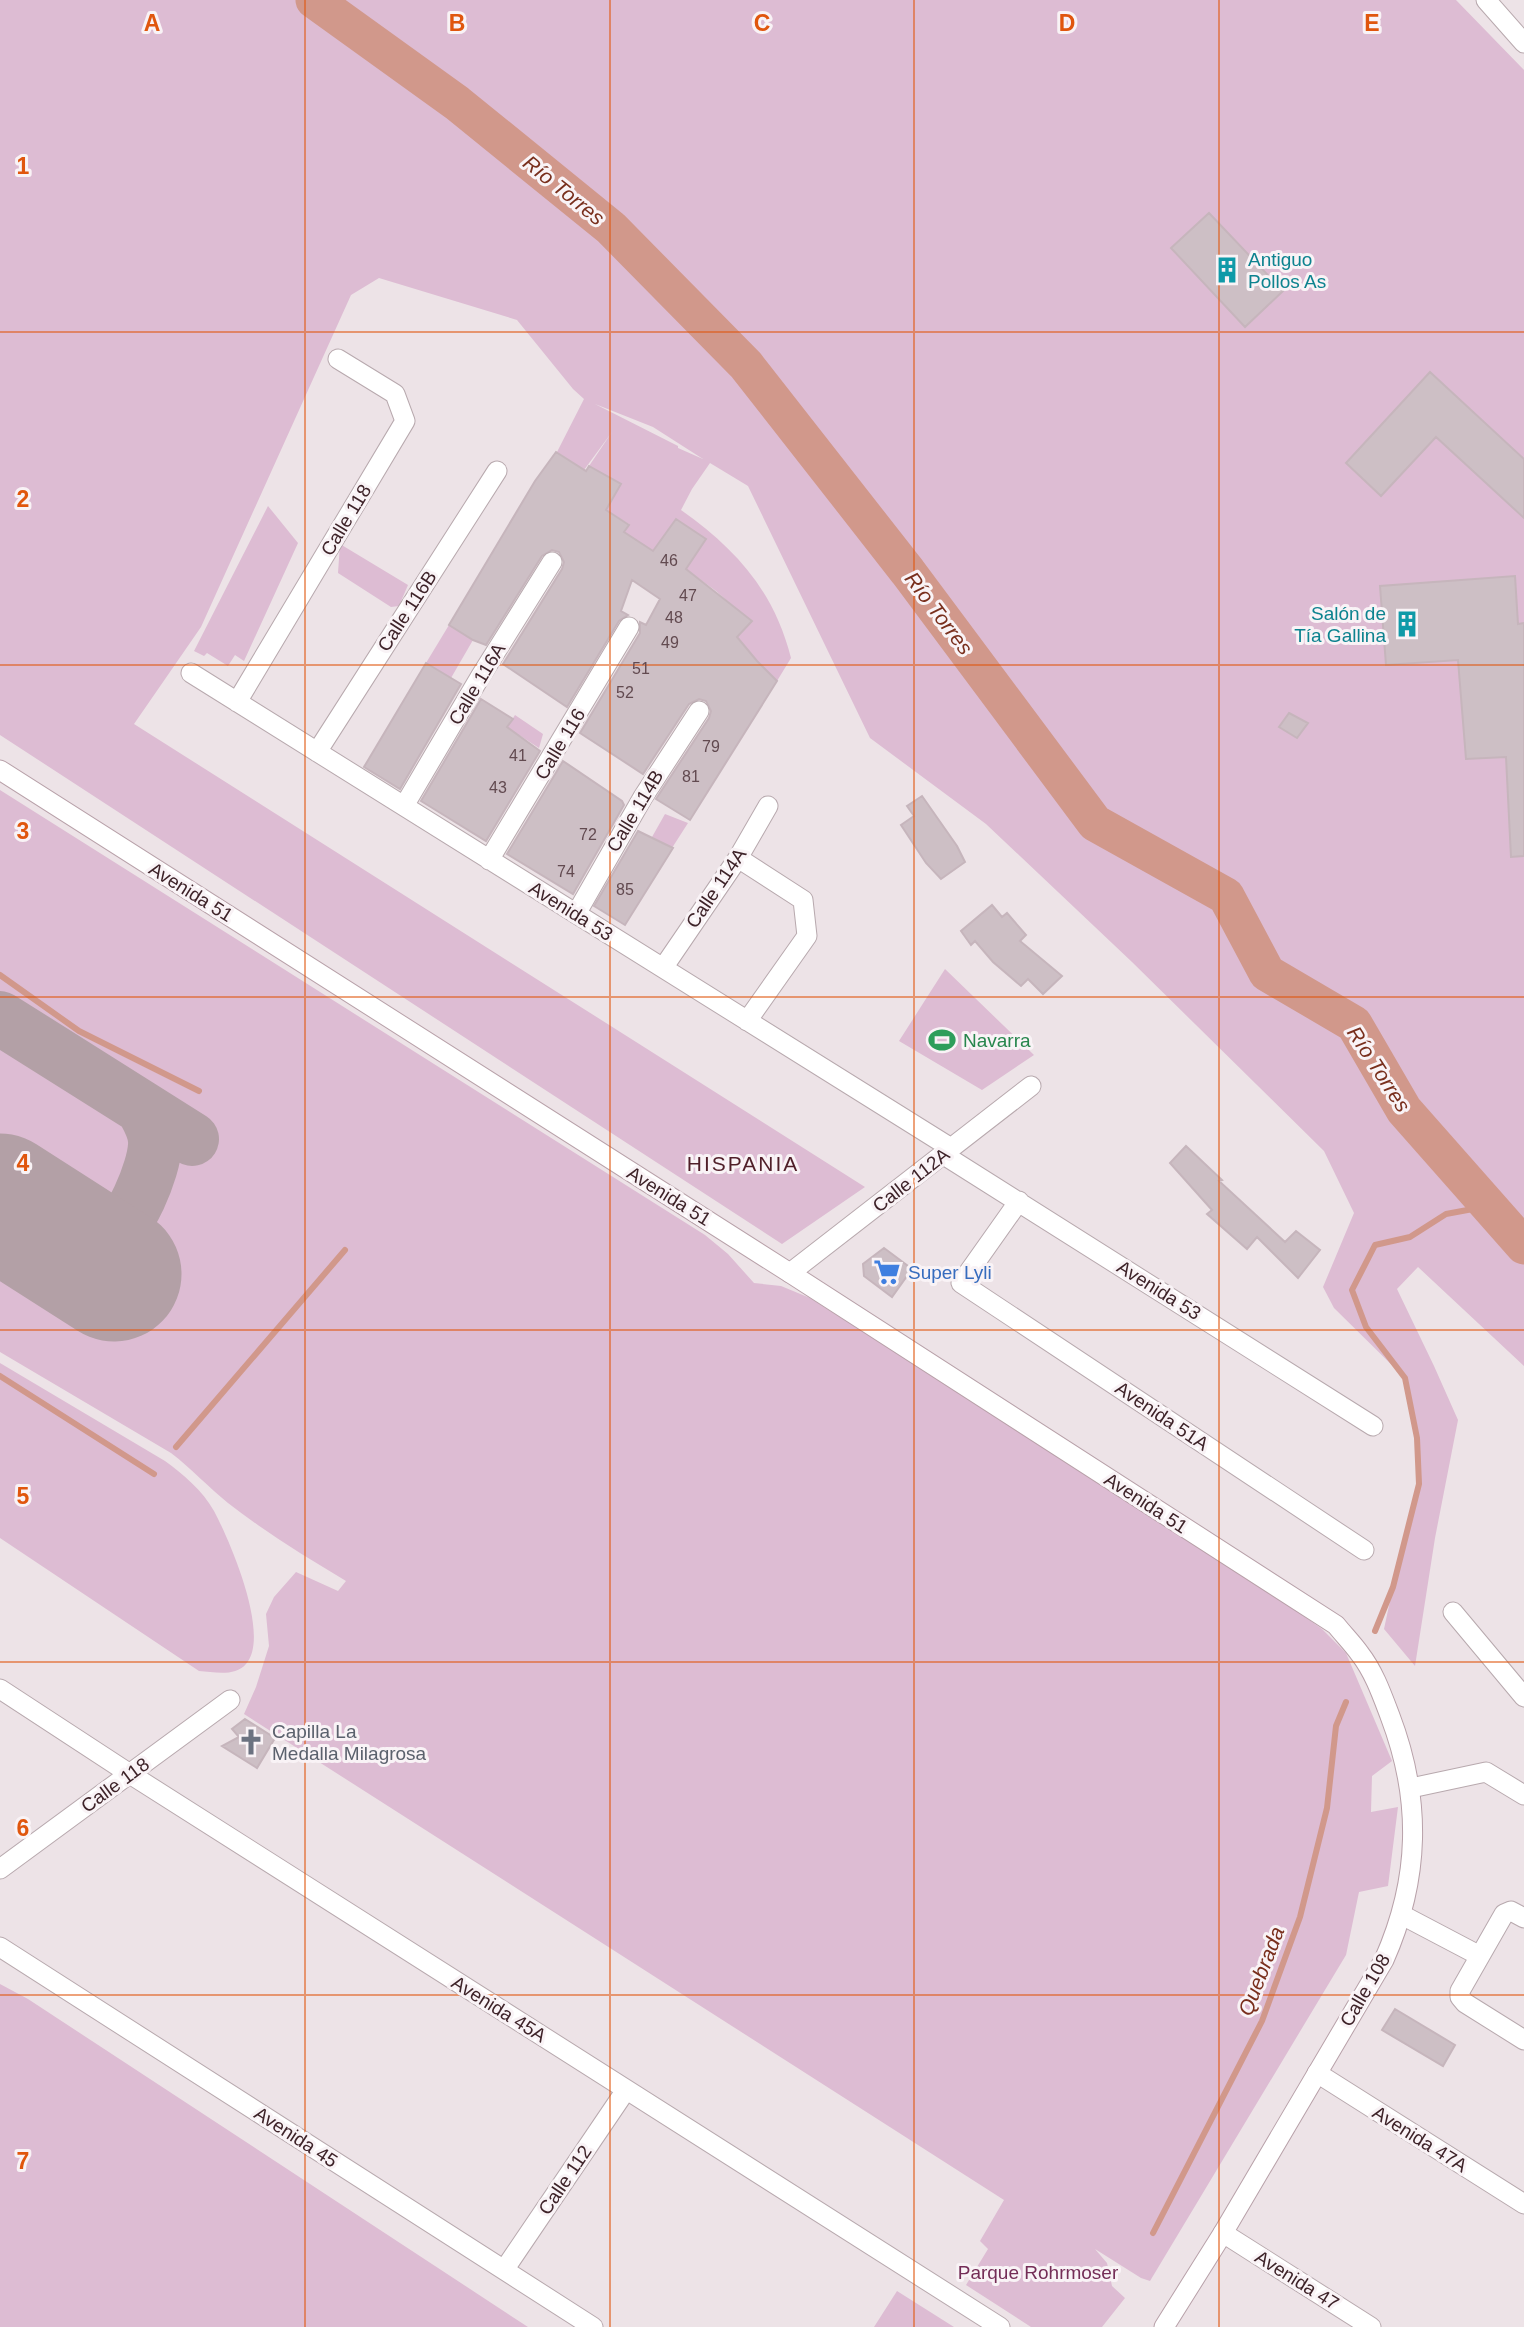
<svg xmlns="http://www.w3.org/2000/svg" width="1524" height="2327" font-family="Arial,sans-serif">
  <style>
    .green { fill: #ddbcd3; fill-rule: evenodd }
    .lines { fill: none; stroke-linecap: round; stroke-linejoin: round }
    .stream { stroke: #d1988b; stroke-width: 6 }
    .river { stroke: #d1988b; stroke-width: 37 }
    .taxiway { stroke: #b3a0a6; stroke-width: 54 }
    .runway { stroke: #b3a0a6; stroke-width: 135 }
    .building { fill: #cdbfc5; stroke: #c6b5bc; stroke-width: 2 }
    .minor-casing { stroke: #b8a9ae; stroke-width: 21 }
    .secondary-casing { stroke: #b8a1a9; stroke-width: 21 }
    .minor { stroke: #fff; stroke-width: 19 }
    .secondary { stroke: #fff; stroke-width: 19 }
    .grid { fill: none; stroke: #e0560d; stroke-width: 2; stroke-opacity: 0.55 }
    .labels { text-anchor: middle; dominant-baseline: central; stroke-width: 6; stroke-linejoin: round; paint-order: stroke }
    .number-label { font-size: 16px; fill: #624a50 }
    .culture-label { font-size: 19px; fill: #0d838f; stroke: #f9f3f6; text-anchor: start }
    .street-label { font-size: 19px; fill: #3e2329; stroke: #f9f3f6 }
    .leisure-label { font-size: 19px; fill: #27864d; stroke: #f9f3f6; text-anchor: start }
    .shop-label { font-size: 19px; fill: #366cbe; stroke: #f9f3f6; text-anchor: start }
    .worship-label { font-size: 19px; fill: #5b616d; stroke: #f9f3f6; text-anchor: start }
    .park-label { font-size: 19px; fill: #742d57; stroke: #f9f3f6 }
    .water-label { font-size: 21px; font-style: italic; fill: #792f1d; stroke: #f9f3f6 }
    .neighbourhood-label { font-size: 21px; letter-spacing: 2px; fill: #501f29; stroke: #f9f3f6 }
    .grid-label { font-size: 23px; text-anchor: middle; font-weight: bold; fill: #e0560d; stroke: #f9f3f6; stroke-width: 6; stroke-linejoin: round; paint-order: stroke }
  </style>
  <rect width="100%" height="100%" fill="#ede3e7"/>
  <!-- green -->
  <path class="green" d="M0,0h1456l68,70v1296l-106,-99 -21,22 37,77 24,54 -23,118 -20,128 -31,-37 9,-42 26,-103 -2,-46 -12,-60 -71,-70 -11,-21 31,-74 -30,-62 -192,-189 -146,-138 -116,-86 -122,-252 -38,-23 -18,26 -11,21c55,39 93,81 110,148l-14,23 -20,-20 -20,-24 14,-15 -35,-31 -30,-22 19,-30 -29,-20 -23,32 -29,-19 5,-8 -23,-14 15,-26 -32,-18 23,-34 -28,38 -27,-18 27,-53 -11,-10 -56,-69 -138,-42 -28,17 -150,332 -67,97 731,463 -83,57 -782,-509zM595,404l58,23 50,32 -25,-11v-2z
    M268,506l30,37 -54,118 -9,-6 -7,11 -21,-13 -3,3 -10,-5z
    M340,544l68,41 -9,21 -8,1 -53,-34z
    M449,625l24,15 -22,38 -25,-15z
    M515,715l28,19 -4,14 -20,-13h-17z
    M0,790l705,445 23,19 26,29 27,3 29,12 460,294 52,37 24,24 46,108 -20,15 -1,36 27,-5 -10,79 -29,6 -13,63 -196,326 -9,-3 -46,-29 12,14 5,23 13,12 -23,29h-71l-65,-42 22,-36 -8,-8 24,-41 -760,-486 12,-27 13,-41 -3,-32 8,-17 22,-25 42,19 8,-10c-40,-24 -81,-49 -118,-78 -20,-16 -37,-35 -57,-50l-171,-101v-96l98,62 37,-59 35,-113 18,14 19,-29 -207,-133z
    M665,814l23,9 -16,25 -20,-11z
    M945,969l89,86 -52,35 -83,-49z
    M0,1039l118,76 11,19 6,20 -17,49 -6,12 -8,5 -104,-66z
    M0,1363l165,98c18,13 38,30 49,50 16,30 57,125 32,153 -11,13 -32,8 -47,7l-199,-133z
    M0,1984l28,15 500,328h-528z
    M897,2291l57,36h-80z"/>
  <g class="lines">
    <!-- stream -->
    <path class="stream" d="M0,975l79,56 120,60
      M0,1376l154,98
      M176,1447l169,-197
      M1375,1631l18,-44 26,-103 -2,-46 -12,-60 -39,-51 -14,-37 23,-45 35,-8 36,-23 43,-8
      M1153,2233l109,-212 38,-104 27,-109 9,-82 10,-24"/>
    <!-- river -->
    <path class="river" d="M314,0l143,103 154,125 135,137 162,207 187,251 131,73 41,77 87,51 50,86 120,136"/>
    <!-- taxiway -->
    <path class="taxiway" d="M0,1018l192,121
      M57,1238c16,2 33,8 49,1 24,-9 48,-70 49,-94 1,-14 -6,-25 -12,-36"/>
    <!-- runway -->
    <path class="runway" d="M0,1201l114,73"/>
  </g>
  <!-- building -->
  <path class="building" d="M1209,213l74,78 -38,36 -74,-79z
    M1430,372l94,87v59l-88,-81 -55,59 -35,-33z
    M556,452l30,19 3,-5 32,18 -15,26 23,15 -5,7 29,19 23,-32 30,20 -20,30 66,52 -15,16 20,24 20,20 -87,139 -34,-21 53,-81 2,-7 -5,-10 -7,-2 -10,5 -46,70 -63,-41 60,-100v-11l6,3 14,-26 -28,-19 -11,31 7,4 -9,6 -52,86 -64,-43 59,-95 2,-7 -5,-10 -7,-2 -10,6 -56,89 -13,-5 -24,-15 86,-144z
    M1515,576l3,48 6,-1v233l-13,1 -5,-100 -40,2 -8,-99 -72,5 -6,-79z
    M426,663l35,21 -61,105 -36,-22z
    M481,699l32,20 -6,8 33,24 -54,90 -65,-40z
    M1289,713l19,10 -11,15 -18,-11z
    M563,761l59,40 2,4 -51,89 -66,-40z
    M922,796l35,50 8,16 -24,17 -15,-16 -25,-38 13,-9 -7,-10z
    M638,831l35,17 -48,77 -31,-19z
    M992,905l10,12 5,-4 19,22 -6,6 42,35 -19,18 -15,-15 -7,7 -28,-24 -18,-21 -4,4 -10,-14z
    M1186,1146l36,34 -3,1 66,61 11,-11 24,19 -22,28 -41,-41 -10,12 -40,-35 5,-4 -42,-47z
    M884,1248l28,21 -20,28 -28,-21 -1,-12z
    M245,1719l30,19 -18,30 -35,-22 17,-9 -7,-8z
    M1395,2009l60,36 -12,21 -61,-36z"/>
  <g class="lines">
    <!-- minor casing -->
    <g class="minor-casing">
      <path id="minor" d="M1486,0l38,43
        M191,673l760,475
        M237,702l168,-281 -10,-27 -57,-35
        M317,752l180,-281
        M404,806l76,-129 72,-115
        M738,858l65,42 4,36 -60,85
        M489,860l140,-233
        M576,914l67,-117 56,-86
        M663,968l75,-110 30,-52
        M944,1155l429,271
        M1019,1201l-58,82 403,267
        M790,1273l241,-187
        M1453,1612l71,85
        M0,1689l130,85 870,553
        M1411,1788l75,-16 38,23
        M0,1869l230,-169
        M1402,1915l78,41 -20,35v6l5,6 59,37
        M0,1947l593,380
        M1480,1956l24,-42 7,-3 13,7
        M1317,2073l207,131
        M1223,2233l148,94
        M504,2270l122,-180"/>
    </g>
    <!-- secondary casing -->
    <g class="secondary-casing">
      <path id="secondary" d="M0,770l790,503 546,352c8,10 17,19 24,29 14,18 22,41 30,62 32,84 30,163 -6,244l-161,273 -59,94"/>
    </g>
    <!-- minor -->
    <use href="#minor" class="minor"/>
    <!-- secondary -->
    <use href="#secondary" class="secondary"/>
  </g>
  <!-- grid -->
  <path class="grid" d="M305,0v2327M610,0v2327M914,0v2327M1219,0v2327M0,332h1524M0,665h1524M0,997h1524M0,1330h1524M0,1662h1524M0,1995h1524"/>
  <!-- icons -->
  <defs>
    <g id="building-bare" transform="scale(2.1)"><path d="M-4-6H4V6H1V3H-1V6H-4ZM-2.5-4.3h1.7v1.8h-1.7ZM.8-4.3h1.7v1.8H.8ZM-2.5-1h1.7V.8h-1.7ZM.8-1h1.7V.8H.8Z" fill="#0f9aa8" stroke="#f9f3f6" stroke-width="2.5" paint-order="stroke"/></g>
    <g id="stadium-bare" transform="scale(2.1)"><path d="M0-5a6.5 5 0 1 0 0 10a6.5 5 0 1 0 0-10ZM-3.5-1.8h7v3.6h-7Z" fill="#2e9e5b" stroke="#f9f3f6" stroke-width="2.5" paint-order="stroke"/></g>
    <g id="supermarket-bare" transform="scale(2.1)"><path d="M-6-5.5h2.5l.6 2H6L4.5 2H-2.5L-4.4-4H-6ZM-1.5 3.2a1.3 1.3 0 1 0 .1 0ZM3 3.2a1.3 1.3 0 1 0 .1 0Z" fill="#3f7fe0" stroke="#f9f3f6" stroke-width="2.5" paint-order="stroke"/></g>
    <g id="church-bare" transform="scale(2.1)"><path d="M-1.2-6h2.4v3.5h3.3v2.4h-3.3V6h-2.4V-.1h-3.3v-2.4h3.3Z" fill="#6b7280" stroke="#f9f3f6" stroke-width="2.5" paint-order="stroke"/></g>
  </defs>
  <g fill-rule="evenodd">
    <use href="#building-bare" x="1227" y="270"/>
    <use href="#building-bare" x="1407" y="624"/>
    <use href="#stadium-bare" x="942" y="1040"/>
    <use href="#supermarket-bare" x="887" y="1272"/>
    <use href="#church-bare" x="251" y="1742"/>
  </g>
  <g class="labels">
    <!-- number labels -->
    <g class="number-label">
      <text x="669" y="560">46</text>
      <text x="688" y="595">47</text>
      <text x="674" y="617">48</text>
      <text x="670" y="642">49</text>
      <text x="641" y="668">51</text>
      <text x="625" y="692">52</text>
      <text x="711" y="746">79</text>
      <text x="518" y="755">41</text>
      <text x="691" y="776">81</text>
      <text x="498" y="787">43</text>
      <text x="588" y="834">72</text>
      <text x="566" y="871">74</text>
      <text x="625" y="889">85</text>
    </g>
    <!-- culture labels -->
    <g class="culture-label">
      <text x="1248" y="259">Antiguo<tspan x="1248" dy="22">Pollos As</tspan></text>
      <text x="1386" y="613" text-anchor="end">Salón de<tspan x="1386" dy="22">Tía Gallina</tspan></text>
    </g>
    <!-- street labels -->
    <g class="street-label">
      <text transform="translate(346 520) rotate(-59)">Calle 118</text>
      <text transform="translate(407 611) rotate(-57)">Calle 116B</text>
      <text transform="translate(477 684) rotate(-59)">Calle 116A</text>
      <text transform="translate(560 744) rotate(-59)">Calle 116</text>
      <text transform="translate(635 811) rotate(-59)">Calle 114B</text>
      <text transform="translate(716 888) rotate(-56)">Calle 114A</text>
      <text transform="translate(191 892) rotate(32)">Avenida 51</text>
      <text transform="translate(571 911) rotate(32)">Avenida 53</text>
      <text transform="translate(911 1180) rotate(-38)">Calle 112A</text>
      <text transform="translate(669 1196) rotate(32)">Avenida 51</text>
      <text transform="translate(1159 1290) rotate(32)">Avenida 53</text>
      <text transform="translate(1162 1416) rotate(34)">Avenida 51A</text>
      <text transform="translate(1146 1503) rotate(33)">Avenida 51</text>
      <text transform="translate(115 1785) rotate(-36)">Calle 118</text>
      <text transform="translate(1365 1990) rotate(-60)">Calle 108</text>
      <text transform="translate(499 2009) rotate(32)">Avenida 45A</text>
      <text transform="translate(296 2137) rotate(33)">Avenida 45</text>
      <text transform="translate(1420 2139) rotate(32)">Avenida 47A</text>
      <text transform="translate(565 2180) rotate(-56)">Calle 112</text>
      <text transform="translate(1297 2280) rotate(32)">Avenida 47</text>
    </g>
    <!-- leisure labels -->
    <g class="leisure-label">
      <text x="963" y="1040">Navarra</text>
    </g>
    <!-- shop labels -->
    <g class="shop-label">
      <text x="908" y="1272">Super Lyli</text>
    </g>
    <!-- worship labels -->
    <g class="worship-label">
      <text x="272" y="1731">Capilla La<tspan x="272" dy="22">Medalla Milagrosa</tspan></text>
    </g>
    <!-- park labels -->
    <g class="park-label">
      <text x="1038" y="2272">Parque Rohrmoser</text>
    </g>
    <!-- water labels -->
    <g class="water-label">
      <text transform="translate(564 190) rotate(39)">Río Torres</text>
      <text transform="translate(939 613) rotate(53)">Río Torres</text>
      <text transform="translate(1379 1069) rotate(57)">Río Torres</text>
      <text transform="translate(1261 1971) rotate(-69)">Quebrada</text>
    </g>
    <!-- neighbourhood labels -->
    <g class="neighbourhood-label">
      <text x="743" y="1163">HISPANIA</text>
    </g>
  </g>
  <g class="grid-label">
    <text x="152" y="31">A</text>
    <text x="457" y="31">B</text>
    <text x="762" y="31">C</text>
    <text x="1067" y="31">D</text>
    <text x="1372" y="31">E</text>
    <text x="23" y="174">1</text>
    <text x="23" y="507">2</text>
    <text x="23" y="839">3</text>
    <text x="23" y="1171">4</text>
    <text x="23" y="1504">5</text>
    <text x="23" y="1836">6</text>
    <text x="23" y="2169">7</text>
  </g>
</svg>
